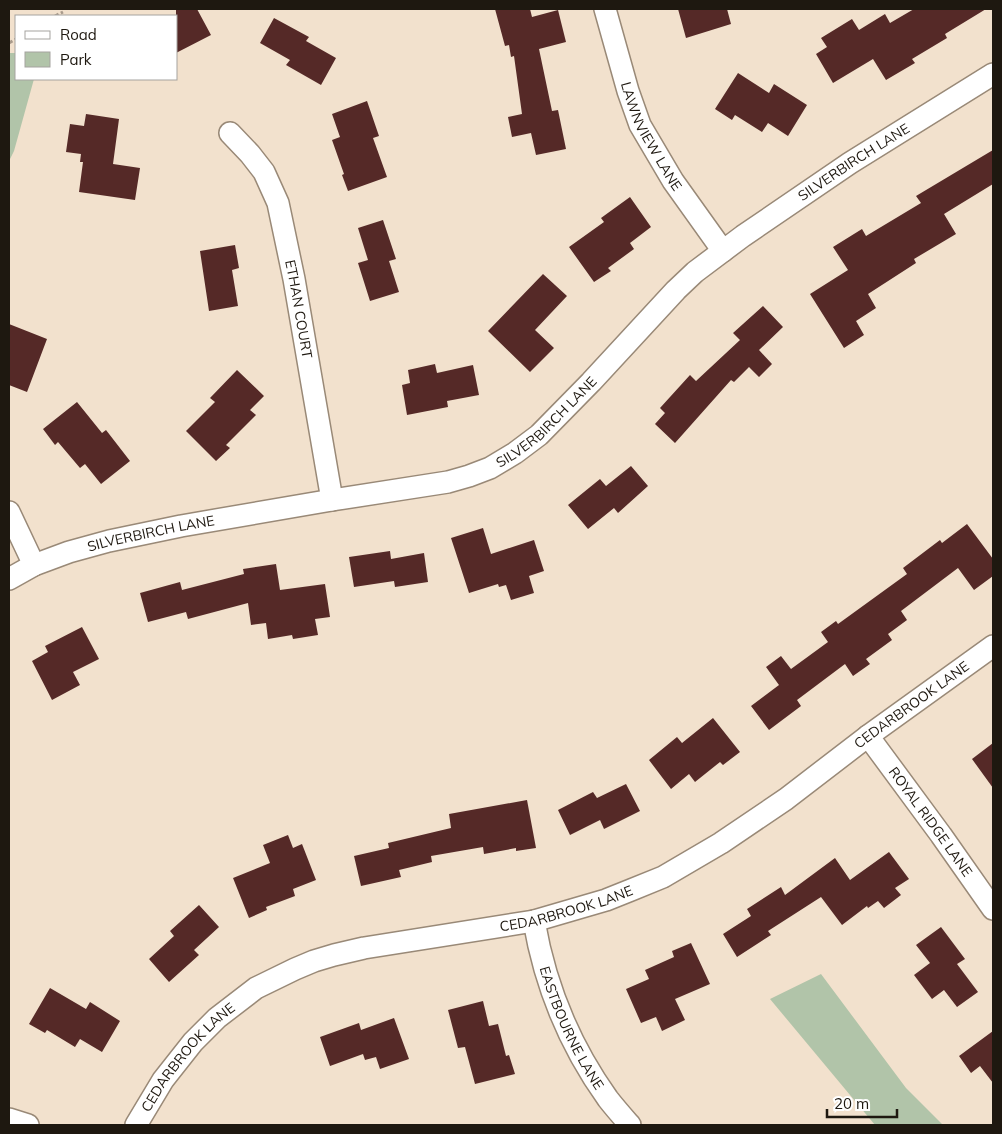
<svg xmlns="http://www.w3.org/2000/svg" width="1002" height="1134" font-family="Mulish,sans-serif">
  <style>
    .green { fill: #b1c4a9 }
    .building { fill: #552927 }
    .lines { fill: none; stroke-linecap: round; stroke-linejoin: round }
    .street-casing { stroke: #998977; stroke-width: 24 }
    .path { stroke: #a99b8c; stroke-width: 3; stroke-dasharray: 4 2.5; stroke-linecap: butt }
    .street { stroke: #fff; stroke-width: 21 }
    .labels { text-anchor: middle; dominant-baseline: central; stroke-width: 5; stroke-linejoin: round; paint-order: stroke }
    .street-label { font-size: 14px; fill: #1e1810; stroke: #fff }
  </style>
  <rect width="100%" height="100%" fill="#f2e1cd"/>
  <!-- green -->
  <path class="green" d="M9,53h7v26h18l-20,72 -5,10z
    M821,974l85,114 37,37h-68l-105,-126z"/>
  <!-- building -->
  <path class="building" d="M176,9h21l14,26 -35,18z
    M495,9h35l2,8 26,-7 8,32 -27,7 13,62 6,-1 8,39 -30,6 -5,-22 -19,4 -4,-20 14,-3 -8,-58 -3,1 -2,-12 -4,1z
    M678,9h49l4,15 -45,14z
    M914,9h72l-41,25 2,4 -35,21 3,4 -29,17 -13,-21 -40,24 -17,-29 11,-7 -6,-9 31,-19 7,11 26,-16 5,9z
    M274,18l35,19 -3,4 30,17 -15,27 -35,-20 4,-5 -30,-17z
    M738,73l31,20 5,-9 33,21 -19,31 -20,-13 -6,9 -27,-17 -3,5 -17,-11z
    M367,101l12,35 -6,2 14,39 -39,14 -6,-16 2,-1 -12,-34 8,-3 -8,-23z
    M86,114l33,5 -6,45 27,4 -5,32 -56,-8 4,-30h-3l1,-8 -15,-2 4,-28 14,2z
    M993,150v34l-49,30 12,20 -42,25 2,4 -48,31 8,14 -20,13 8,14 -20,13 -34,-54 38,-24 -15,-23 29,-18 4,7 55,-33 -5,-7z
    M630,197l21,30 -21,16 4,6 -26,19 3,3 -17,11 -25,-35 35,-25 -3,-4z
    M383,220l13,39 -7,2 10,31 -29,9 -12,-38 10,-3 -10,-32z
    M235,245l4,23 -7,2 6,36 -29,5 -9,-60z
    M543,274l24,22 -32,34 19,18 -24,24 -42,-41z
    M763,306l20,21 -24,23 13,14 -13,13 -10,-10 -15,15 -3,-2 -56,63 -20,-19 10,-11 -5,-5 30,-33 6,6 44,-41 -7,-7z
    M9,324l38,15 -20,53 -18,-7z
    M435,364l2,9 36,-8 6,30 -32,6 1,6 -41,8 -5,-30 8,-2 -2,-13z
    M237,370l27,26 -14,14 6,5 -30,30 4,3 -14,13 -30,-30 29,-29 -5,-4z
    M77,402l25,31 4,-3 24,31 -29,23 -16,-20 -5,4 -22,-26 -3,3 -12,-16z
    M631,466l17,20 -30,27 -4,-5 -26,21 -20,-24 32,-26 6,7z
    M967,524l26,35v17l-19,14 -16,-22 -57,43 6,9 -19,14 4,6 -26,19 4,5 -17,12 -8,-12 -48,36 4,6 -32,24 -18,-24 28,-21 -13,-18 15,-11 10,13 37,-27 -7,-10 15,-11 2,3 69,-50 -4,-6 37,-28 2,3z
    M483,528l8,26 43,-14 10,31 -15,5 5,17 -23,7 -5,-15 -7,2 -1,-3 -29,9 -18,-55z
    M390,551l1,8 33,-6 4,29 -33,5 -1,-6 -40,6 -5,-30z
    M276,564l4,26 45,-6 5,33 -15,2 3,16 -25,4 -1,-4 -24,4 -2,-16 -15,2 -3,-22 -60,16 -2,-7 -38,10 -8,-29 40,-11 2,8 62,-16 -1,-5z
    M82,627l17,32 -26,13 7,13 -28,15 -20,-39 16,-9 -3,-6z
    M713,718l27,34 -17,13 -3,-3 -25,20 -6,-8 -18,15 -22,-29 28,-23 5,6z
    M993,743v45l-21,-29z
    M626,784l14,27 -36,18 -4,-9 -30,15 -12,-25 35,-18 4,6z
    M527,800l9,48 -20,3v-3l-32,6 -1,-7 -52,9 1,6 -33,8 2,7 -40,9 -7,-30 35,-8 -1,-5 63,-15 -2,-14z
    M288,835l5,13 9,-4 14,36 -23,9 2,7 -29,11 1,3 -18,8 -16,-40 37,-15 -7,-18z
    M889,852l20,27 -14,9 6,7 -17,13 -6,-7 -10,7 -1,-2 -25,19 -21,-28 -53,34 3,4 -34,22 -14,-23 28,-18 -4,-7 34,-22 4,8 50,-37 15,22z
    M199,905l20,22 -25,23 5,5 -30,27 -20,-23 25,-23 -4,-5z
    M941,927l24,32 -8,5 21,28 -21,15 -13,-17 -12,9 -18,-24 16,-12 -14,-18z
    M691,943l19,41 -35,15 10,21 -23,11 -6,-14 -15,6 -15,-34 23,-10 -4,-9 29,-13 -2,-6z
    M50,988l36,21 4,-7 30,19 -18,31 -22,-13 -5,8 -28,-17 -2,3 -16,-9z
    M483,1001l6,25 9,-2 8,32 3,-1 6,19 -40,10 -10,-37 -7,1 -10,-38z
    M394,1018l15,41 -29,10 -4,-12 -11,3 -2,-6 -33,12 -10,-29 39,-14 2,7z
    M993,1031v52l-13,-17 -9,7 -12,-17z"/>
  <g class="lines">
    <!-- street casing -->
    <g class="street-casing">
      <g id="street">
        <path id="s1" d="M605,9l23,82 12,34 33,56 50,70"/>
        <path id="s2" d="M230,133l20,21 14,18 14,31 16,76 38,221"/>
        <path d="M9,512l25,53"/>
        <path id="s3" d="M9,579l25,-14 35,-13 40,-11 72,-15 151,-26 116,-18 21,-6 21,-8 25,-15 24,-18 52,-53 85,-92 19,-18 48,-36 107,-73 143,-89"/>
        <path id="s4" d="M868,736l73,99 52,74"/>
        <path id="s5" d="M534,921c11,64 36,125 74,178 7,9 15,18 22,26"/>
        <path d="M9,1119l19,6"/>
        <path id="s6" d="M136,1125l27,-45 30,-38 24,-24 39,-30 39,-19 19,-8 20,-6 30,-7 170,-27 72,-21 25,-10 32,-13 58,-34 65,-44 82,-63 125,-90"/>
      </g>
    </g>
    <!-- path -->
    <path class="path" d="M55,16l8,-4
      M9,43l7,-4"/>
    <!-- street -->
    <use href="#street" class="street"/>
  </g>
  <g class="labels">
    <!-- street labels -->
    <g class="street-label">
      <text stroke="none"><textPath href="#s1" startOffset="136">LAWNVIEW LANE</textPath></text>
      <text stroke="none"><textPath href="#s3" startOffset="974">SILVERBIRCH LANE</textPath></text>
      <text stroke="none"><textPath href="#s2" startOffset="194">ETHAN COURT</textPath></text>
      <text stroke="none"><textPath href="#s3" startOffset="569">SILVERBIRCH LANE</textPath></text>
      <text stroke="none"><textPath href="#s3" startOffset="150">SILVERBIRCH LANE</textPath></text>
      <text stroke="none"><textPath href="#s6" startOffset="911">CEDARBROOK LANE</textPath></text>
      <text stroke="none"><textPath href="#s4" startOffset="106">ROYAL RIDGE LANE</textPath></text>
      <text stroke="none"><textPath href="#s6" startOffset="506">CEDARBROOK LANE</textPath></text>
      <text stroke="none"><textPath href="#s5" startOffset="114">EASTBOURNE LANE</textPath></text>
      <text stroke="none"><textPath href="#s6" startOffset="86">CEDARBROOK LANE</textPath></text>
    </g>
  </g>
  <!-- border -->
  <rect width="1002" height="1134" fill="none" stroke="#1e1810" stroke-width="20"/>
  <!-- legend -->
  <rect x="15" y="15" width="162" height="65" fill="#ffffff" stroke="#a5a39f"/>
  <rect x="25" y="31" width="25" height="8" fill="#ffffff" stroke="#a5a39f"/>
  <text x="60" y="40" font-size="15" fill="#1e1810">Road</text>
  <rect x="25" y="52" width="25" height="15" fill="#b1c4a9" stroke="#a5a39f"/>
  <text x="60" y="65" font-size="15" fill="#1e1810">Park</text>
  <!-- scale -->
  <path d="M827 1109v8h70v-8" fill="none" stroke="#1e1810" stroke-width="2.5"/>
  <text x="834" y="1109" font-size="15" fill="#1e1810" stroke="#ffffff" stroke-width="4" paint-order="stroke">20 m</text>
</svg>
